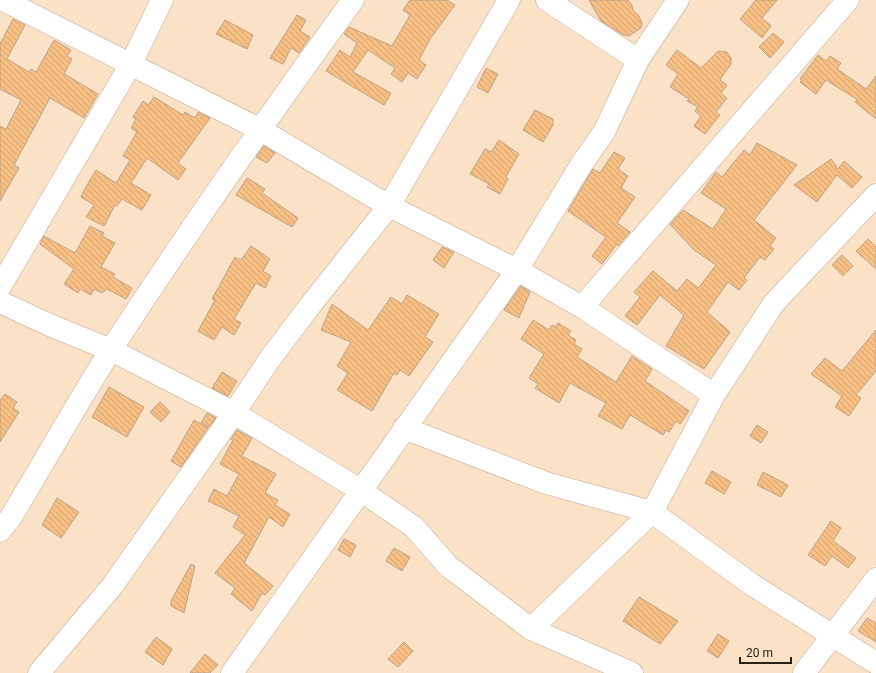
<svg xmlns="http://www.w3.org/2000/svg" width="876" height="673" font-family="Roboto,sans-serif">
  <style>
    .building { fill: url(#building-back-hatch); stroke: #bca38a }
    .lines { fill: none; stroke-linecap: round; stroke-linejoin: round }
    .minor-casing { stroke: #c2a98f; stroke-width: 23 }
    .minor { stroke: #fff; stroke-width: 22 }
  </style>
  <defs>
    <pattern id="building-back-hatch" width="6" height="6" patternUnits="userSpaceOnUse"><rect width="6" height="6" fill="#f7bf84"/><path d="M-1 5l2 2M0 0l6 6M5-1l2 2" fill="none" stroke="#d4a471"/></pattern>
  </defs>
  <rect width="100%" height="100%" fill="#fbe1c6"/>
  <!-- building -->
  <path class="building" d="M410,0h37l8,5 -25,34 -11,21 7,5 -9,14 -9,-6 -6,9 -11,-8 4,-6 -27,-18 -15,22 38,21 -7,12 -58,-34 14,-21 10,7 7,-14 -13,-9 5,-7 43,19 18,-31 -7,-5z
    M589,0h39l4,5 1,5 6,6 3,7 -1,5 -12,8 -6,-1 -22,-14z
    M756,0h21l-15,18 9,8 -9,12 -22,-19z
    M297,15l9,5 -6,11 10,6 -11,16 -8,-5 -8,16 -13,-6z
    M13,19l12,6 -18,34 22,13 2,-3 5,3 18,-32 17,10 -4,6 5,3 -8,15 34,20 -14,24 -34,-20 -36,67 5,3 -19,33v-75l6,3 15,-29 -21,-11v-45z
    M225,20l28,15 -6,14 -31,-15z
    M773,33l11,9 -14,16 -11,-11z
    M677,50l24,18 17,-17 9,1 4,6v6l-11,16 7,5 -6,8 6,5 -11,14 4,3 -15,19 -11,-8 7,-10 -6,-5 3,-4 -11,-6 2,-2 -19,-12 8,-13 -12,-9z
    M818,55l8,6 4,-5 11,7 -4,6 29,20 10,-13v43l-21,-17 3,-2 -32,-20 -10,14 -16,-12 2,-2 -2,-1z
    M486,68l12,6 -10,19 -11,-6z
    M154,97l29,18 2,-3 10,6 3,-6 12,6 -32,45 8,6 -8,11 -31,-22 -16,25 20,12 -9,15 -20,-11 -5,7 -2,-1 -11,21 -18,-9 8,-12 -13,-8 3,-7 12,-20 20,13 14,-23 -7,-4 14,-24 -6,-4 5,-9 -3,-2 10,-16 5,4z
    M535,110l18,9v6l-10,17 -20,-12z
    M499,140l20,14 -13,23 2,2 -8,15 -13,-7 2,-3 -19,-10 15,-25 6,3z
    M757,143l40,22 -43,55 22,18 -6,8 4,3 -9,11 -5,-3 -16,21 3,2 -8,10 -11,-8 -21,30 23,20 -26,37 -38,-23 18,-31 -24,-20 -23,30 -12,-9 15,-19 -6,-5 19,-21 24,20 10,-12 11,9 2,-2 16,-21 -22,-15 -24,-26 13,-14 30,19 13,-20 -25,-16 15,-21 6,5 22,-27 6,5z
    M264,146l11,7 -8,10 -11,-6z
    M614,152l11,6 -7,11 10,7 -7,12 14,9 -18,26 13,9 -12,14 -1,-2 -15,20 -10,-8 14,-19 -38,-26 25,-42 7,4z
    M831,159l7,10 6,-8 18,16 -10,11 -15,-13 -20,27 -23,-17z
    M247,178l18,11 -3,4 36,25 -6,9 -56,-32z
    M90,226l14,7 -2,3 13,7 -14,24 14,7 -2,3 19,11 -6,11 -19,-10 -5,4 -8,-4 -3,6 -11,-6 -2,4 -14,-9 10,-15 -34,-25 4,-8 31,17z
    M868,239l8,8v22l-20,-18z
    M251,246l19,13 -7,12 8,5 -6,12 -9,-5 -22,36 7,4 -7,12 -12,-8 -8,13 -16,-9 17,-31 -3,-1 23,-42 6,3z
    M442,247l12,5 -10,16 -11,-8z
    M842,255l11,11 -10,10 -11,-11z
    M521,286l9,6 -11,26 -15,-8z
    M407,295l32,19 -14,23 8,5 -24,34 -9,-6 -3,5 -3,-2 -22,38 -35,-21 11,-17 -11,-7 14,-24 -30,-12 11,-26 36,26 23,-33 11,7z
    M533,320l16,10 3,-5 3,2 3,-4 13,8 -3,4 8,5 -2,4 8,5 -5,8 39,25 16,-26 20,13 -7,12 44,30 -9,13 -4,-3 -7,11 -3,-2 -3,5 -33,-20 -8,14 -24,-13 8,-13 -36,-20 -11,20 -24,-15 3,-4 -9,-6 15,-24 -23,-15z
    M876,330v41l-20,24 5,3 -12,18 -14,-9 7,-11 -31,-22 14,-16 17,13z
    M222,372l15,9 -9,15 -16,-8z
    M109,387l35,20 -17,30 -35,-20z
    M5,394l12,8 -4,6 6,4 -19,30v-42z
    M160,402l10,10 -9,10 -11,-10z
    M207,413l9,5 -7,9 -8,-4z
    M194,420l14,8 -27,39 -10,-6z
    M757,425l11,7 -7,11 -11,-7z
    M237,430l15,8 -10,18 34,18 -11,19 13,7 -3,5 15,9 -7,13 -14,-10 -25,46 29,23 -8,9 -3,-2 -10,18 -21,-17 4,-6 -20,-15 30,-38 -12,-8 6,-11 -31,-15 6,-12 13,7 12,-22 -19,-10 13,-24 -2,-1z
    M712,471l19,11 -7,12 -19,-11z
    M763,472l25,13 -7,12 -24,-12z
    M57,498l22,14 -18,26 -19,-13z
    M831,521l10,7 -8,13 23,17 -8,10 -16,-12 -7,10 -17,-11z
    M344,539l12,6 -6,12 -12,-7z
    M394,548l16,9 -8,14 -16,-10z
    M191,564l4,2 -11,47 -13,-7v-5z
    M639,597l39,24 -18,23 -37,-23z
    M867,618l9,5v19l-18,-11z
    M718,634l11,7 -11,17 -11,-7z
    M156,637l16,12 -9,16 -18,-13z
    M404,642l9,9 -15,16 -10,-8z
    M205,654l13,11 -8,8h-20z"/>
  <g class="lines">
    <!-- minor casing -->
    <g class="minor-casing">
      <path id="minor" d="M3,0l256,129 130,77 128,64 65,37 132,88
        M547,0l91,60
        M0,287l131,-223 31,-64
        M0,302l52,24 59,24 123,63 126,77 54,37 34,39 83,63 101,44
        M582,307l266,-307
        M404,428l142,55 106,29 99,72 125,79
        M0,531l11,-14c34,-56 66,-114 101,-169 77,-118 158,-234 241,-348
        M531,629l121,-117 62,-117 60,-92 102,-108
        M39,673l74,-88 121,-172 35,-53 40,-53 80,-101 120,-206
        M232,673l285,-403 64,-105 23,-33 34,-72 40,-60
        M804,673l72,-94"/>
    </g>
    <!-- minor -->
    <use href="#minor" class="minor"/>
  </g>
  <!-- scale -->
  <path d="M740 657v6h51v-6" fill="none" stroke="#2b2117" stroke-width="2"/>
  <text x="746" y="657" font-size="12" fill="#2b2117" stroke="#fbe1c6" stroke-width="3" paint-order="stroke">20 m</text>
</svg>
